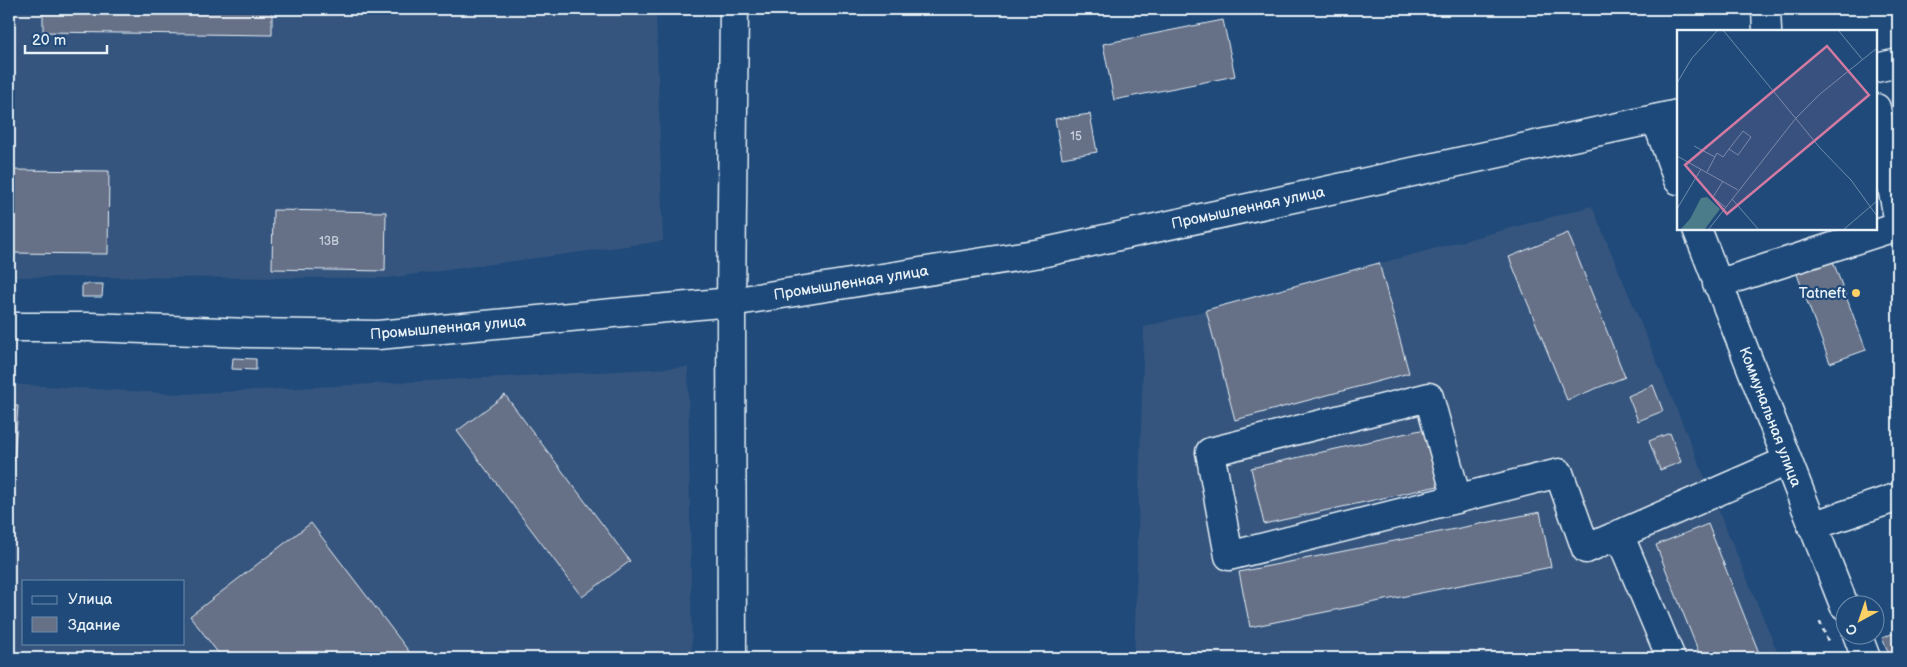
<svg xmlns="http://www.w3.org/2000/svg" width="1907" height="667" font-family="'Balsamiq Sans',sans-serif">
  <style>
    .built { fill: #34557e; fill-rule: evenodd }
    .building { fill: #667087; stroke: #e8f1f8 }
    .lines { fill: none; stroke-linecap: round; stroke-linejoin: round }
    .minor-casing { stroke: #e8f1f8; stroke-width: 31 }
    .major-casing { stroke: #e8f1f8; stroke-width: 31 }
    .path { stroke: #e8f1f8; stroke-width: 3; stroke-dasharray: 4 4; stroke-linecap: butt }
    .minor { stroke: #1f4a7a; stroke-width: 28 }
    .major { stroke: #1f4a7a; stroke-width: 28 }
    .poi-dot { fill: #ffd166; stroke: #1f4a7a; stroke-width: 2 }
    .labels { text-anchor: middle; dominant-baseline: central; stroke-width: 4.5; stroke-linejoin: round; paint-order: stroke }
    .number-label { font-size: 12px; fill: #c8d1dc }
    .street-label { font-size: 15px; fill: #e8f1f8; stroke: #1f4a7a }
    .poi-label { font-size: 15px; fill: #e8f1f8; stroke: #1f4a7a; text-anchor: end }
    .inset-road { fill: none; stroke: #6f8dac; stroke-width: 1 }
    .view { fill: #d37aa2; fill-opacity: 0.15; stroke: #d37aa2; stroke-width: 2.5 }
    .inset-edge { fill: none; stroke: #e8f1f8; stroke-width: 2.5 }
  </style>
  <rect width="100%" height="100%" fill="#1f4a7a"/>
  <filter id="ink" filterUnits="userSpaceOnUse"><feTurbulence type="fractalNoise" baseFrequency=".02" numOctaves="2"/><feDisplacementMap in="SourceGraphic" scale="10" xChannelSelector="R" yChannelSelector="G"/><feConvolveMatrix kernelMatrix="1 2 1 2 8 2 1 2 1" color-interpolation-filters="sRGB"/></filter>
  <g filter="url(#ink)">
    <!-- built -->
    <path class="built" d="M9,9h647l7,232 -275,37 -379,-1z
      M1592,206l188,452h-646l10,-331z
      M688,367l4,291h-683v-274l173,10zM24,581h160v62h-160z"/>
    <!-- building -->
    <path class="building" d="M43,9h229v26l-229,-3z
      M1223,20l12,56 -121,24 -11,-56z
      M1090,114l7,38 -35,6 -7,-39z
      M9,170l100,1 -1,83 -99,-1z
      M273,210l113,2 -1,59 -113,-2z
      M1568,233l57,144 -58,23 -58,-143z
      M1831,256l35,94 -36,13 -35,-94z
      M1379,263l30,110 -174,47 -29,-110z
      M82,284h21l-1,13h-20z
      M233,358l23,1v11l-24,-1z
      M1653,385l10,26 -25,10 -10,-25z
      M505,395l125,166 -48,36 -125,-166z
      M9,405l9,1 -4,55 -5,-1z
      M1425,429l13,57 -174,38 -13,-56z
      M1670,433l11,29 -21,8 -11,-29z
      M1540,512l11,55 -301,60 -11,-55z
      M311,523l103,135h-192l-32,-42z
      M1708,524l53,134h-60l-45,-113z
      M1894,633l4,10v9l-8,4 -8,-18z"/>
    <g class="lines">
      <!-- minor casing -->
      <g class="minor-casing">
        <path id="minor" d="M1766,9l1,22
          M1876,108l22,109
          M1656,119l22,61
          M1697,229l147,376
          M1717,284l181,-58
          M1457,499l-28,-102 -219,55 19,104 330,-83 27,76 201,-88
          M1812,526l86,-29
          M1619,534l52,124
          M1857,634l9,24
          M732,658l-1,-356 3,-293"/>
      </g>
      <!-- major casing -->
      <g class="major-casing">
        <path id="major" d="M1876,68l22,-5
          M9,327h81l159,6 129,2 353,-33 310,-49 637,-139"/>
      </g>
      <!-- path -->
      <path class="path" d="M1820,622l9,22"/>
      <!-- minor -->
      <use href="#minor" class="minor"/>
      <!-- major -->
      <use href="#major" class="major"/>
    </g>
  </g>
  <!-- markers -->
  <circle class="poi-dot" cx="1856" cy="293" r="5"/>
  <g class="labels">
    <!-- number labels -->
    <g class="number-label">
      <text x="1076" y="136">15</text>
      <text x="329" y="241">13В</text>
    </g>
    <!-- street labels -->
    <g class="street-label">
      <text transform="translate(1248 208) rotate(-12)">Промышленная улица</text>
      <text transform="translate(851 283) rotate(-9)">Промышленная улица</text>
      <text transform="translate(448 328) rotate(-5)">Промышленная улица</text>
      <text transform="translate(1770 417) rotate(69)">Коммунальная улица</text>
    </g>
    <!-- poi labels -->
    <g class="poi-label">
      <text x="1846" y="293">Tatneft</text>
    </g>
  </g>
  <!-- overview -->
  <g transform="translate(1677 30)">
    <rect width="200" height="200" fill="#1f4a7a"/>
    <path d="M30,167l13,12 -16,21h-24l10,-11 11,-21z" fill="#4a7d89"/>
    <path class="inset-road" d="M46,0l97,118 31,32 26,36M161,0l24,29M0,53l15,-25 26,-28M17,116l21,11M0,126l61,34M30,142l10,-19 6,4 6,-8 14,-18 8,6 -13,18 -9,-6M46,151l-10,16 12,10M55,169l27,31M0,179l24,-40M31,200l88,-112 24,-24 57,-46M166,200l34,-29"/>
    <path class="view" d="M150,16l42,49 -142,119 -42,-49z"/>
    <rect width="200" height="200" class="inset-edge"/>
  </g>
  <!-- margin -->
  <rect width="1907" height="667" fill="none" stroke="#1f4a7a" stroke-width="30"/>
  <rect x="15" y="15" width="1877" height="637" fill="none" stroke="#e8f1f8" stroke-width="2" filter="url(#ink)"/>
  <!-- legend -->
  <rect x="22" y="580" width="162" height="65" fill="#1f4a7a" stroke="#6f8dac"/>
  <rect x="32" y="596" width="25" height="8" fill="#1f4a7a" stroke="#6f8dac"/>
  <text x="68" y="604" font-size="15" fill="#e8f1f8">Улица</text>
  <rect x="32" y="617" width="25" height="15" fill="#667087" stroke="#6f8dac"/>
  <text x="68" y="630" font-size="15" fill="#e8f1f8">Здание</text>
  <!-- north arrow -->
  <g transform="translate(1860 620) rotate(220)"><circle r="24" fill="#1f4a7a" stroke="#6f8dac"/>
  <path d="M0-4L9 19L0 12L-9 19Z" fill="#ffd166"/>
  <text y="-8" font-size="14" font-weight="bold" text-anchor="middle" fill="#e8f1f8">С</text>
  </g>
  <!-- scale -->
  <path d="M25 45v8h82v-8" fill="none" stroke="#e8f1f8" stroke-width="2.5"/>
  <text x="32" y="45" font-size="15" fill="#e8f1f8" stroke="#1f4a7a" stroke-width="4" paint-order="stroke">20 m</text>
</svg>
